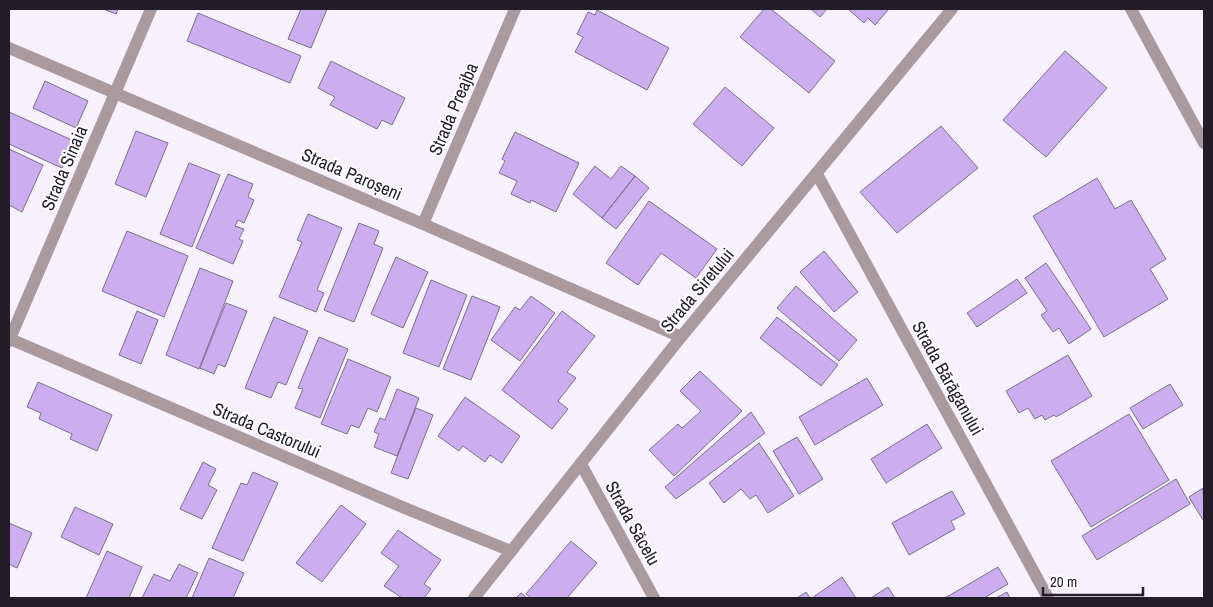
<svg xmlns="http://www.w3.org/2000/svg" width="1213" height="607" font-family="'Archivo Narrow',sans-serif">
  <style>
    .building { fill: #ccadef; stroke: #7c708b }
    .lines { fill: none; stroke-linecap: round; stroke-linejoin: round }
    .minor { stroke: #aa999d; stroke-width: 12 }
    .tertiary { stroke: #aa999d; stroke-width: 12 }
    .labels { text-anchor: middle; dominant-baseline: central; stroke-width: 4; stroke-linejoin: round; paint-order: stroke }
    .street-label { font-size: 18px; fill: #221d28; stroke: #fff }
  </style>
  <rect width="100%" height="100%" fill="#f7f1fe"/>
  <!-- building -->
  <path class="building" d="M103,9h15l-2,5z
    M301,9h26l-16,39 -23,-9z
    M764,9h7l64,52 -26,32 -69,-56z
    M811,9h16l-7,8z
    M848,9h41l-14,16 -7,-7 -4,5z
    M597,10l72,38 -22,42 -72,-38 8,-15 -6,-3 11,-22 7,3z
    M198,13l103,43 -11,27 -103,-42z
    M1065,51l42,37 -61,69 -43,-37z
    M331,61l74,37 -13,27 -10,-5 -5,9 -47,-24 5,-8 -17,-9z
    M45,81l43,20 -12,27 -43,-20z
    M725,87l49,41 -32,38 -49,-42z
    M9,112l65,29 -12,27 -53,-24z
    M941,126l37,42 -81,65 -37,-41z
    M136,131l32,12 -22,54 -31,-13z
    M515,132l64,31 -23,49 -25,-12 -1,3 -19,-9 6,-13 -18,-8 6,-12 -3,-2z
    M9,149l34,16 -21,47 -13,-7z
    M189,163l31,12 -28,72 -32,-13z
    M595,166l16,13 10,-13 14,10 -33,42 -29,-24z
    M228,174l25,10 -5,13 6,3 -10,23 -6,-3 -3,6 9,3 -5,10 4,2 -10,23 -37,-16z
    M635,176l14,12 -33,41 -14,-11z
    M1097,178l18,31 16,-9 35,59 -16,10 18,30 -64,38 -71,-121z
    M649,201l68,48 -21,29 -35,-25 -23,32 -32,-22z
    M308,214l34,14 -25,62 7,3 -8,19 -37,-15 23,-55 -5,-2z
    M359,223l20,8 -5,13 9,4 -29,74 -30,-12z
    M127,231l61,25 -24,61 -62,-26z
    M824,251l34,41 -24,20 -34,-40z
    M396,257l32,15 -25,56 -32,-14z
    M1046,263l45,66 -22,15 -10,-16 -6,4 -12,-17 6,-4 -22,-33z
    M200,268l33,13 -34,88 -33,-14z
    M1017,279l10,14 -50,34 -10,-14z
    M431,280l36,15 -28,72 -36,-14z
    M796,286l61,54 -18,21 -62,-53z
    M472,296l28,11 -29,73 -28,-11z
    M531,296l24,17 -35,48 -29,-21 24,-33 5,3z
    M226,303l21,8 -22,56 -7,-3 -4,10 -14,-6z
    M137,311l21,9 -17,44 -22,-9z
    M562,311l33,25 -28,36 9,6 -18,23 10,8 -16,20 -50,-39z
    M274,317l34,14 -22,54 -8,-3 -7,16 -26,-10z
    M777,317l61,48 -17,21 -61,-48z
    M319,337l29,12 -28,69 -25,-10 8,-19 -5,-1z
    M1068,355l24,41 -36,21 -2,-2 -9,5 -3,-5 -7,4 -7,-11 -9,5 -13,-22z
    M348,359l43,18 -14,35 -9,-4 -9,20 -8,-3 -4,9 -26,-10z
    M700,371l42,40 -68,65 -25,-26 29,-26 4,4 19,-17 -21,-20z
    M867,378l16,27 -68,40 -16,-28z
    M38,382l74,33 -15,36 -27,-12 2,-5 -33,-15 2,-6 -14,-6z
    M1170,384l13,21 -40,24 -13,-21z
    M397,389l22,9 -22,58 -23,-9 5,-13 -5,-2 6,-14 5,2z
    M465,397l55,39 -18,27 -12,-8 -5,7 -22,-16 -4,5 -21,-15z
    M416,408l17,7 -25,64 -17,-6z
    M751,412l14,21 -89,66 -11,-12z
    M1129,414l40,66 -78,47 -40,-66z
    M927,424l15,24 -56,35 -15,-24z
    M797,437l26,42 -24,15 -26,-43z
    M759,443l35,53 -26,17 -12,-18 -6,4 -9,-10 -17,14 -15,-20z
    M203,462l13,7 -8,16 9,5 -15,29 -22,-10z
    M253,472l25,11 -35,78 -31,-13 29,-65 6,2z
    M1176,479l14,25 -93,56 -15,-24z
    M1203,488l1,31 -1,1 -14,-23z
    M952,491l13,23 -14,7 4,8 -46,26 -17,-32z
    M341,505l25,19 -44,58 -26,-19z
    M75,507l38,17 -14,31 -38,-18z
    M9,523l23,10 -15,35 -8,-4z
    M398,530l43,30 -17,24 7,5 -7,9h-22l-18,-12 15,-20 -18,-13z
    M571,541l26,22 -30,35h-36l-5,-4z
    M107,551l35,16 -13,31h-43z
    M209,558l35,15 -11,25h-41z
    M179,564l19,9 -12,25h-44l12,-24 16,7z
    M998,567l10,17 -24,14h-39z
    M842,577l14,21h-44z
    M888,587l7,11h-24z
    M806,592l4,6h-13z
    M1007,592l3,6h-14z
    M521,593l6,5h-11z"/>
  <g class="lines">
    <!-- minor -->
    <path class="minor" d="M1131,9l73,134
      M9,48l414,176 258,113
      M817,174l231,424
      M423,224l92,-215
      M10,339l397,170 104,42
      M9,341l142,-332
      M581,464l73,134"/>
    <!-- tertiary -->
    <path class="tertiary" d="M474,598l207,-261 271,-328"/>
  </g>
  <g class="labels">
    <!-- street labels -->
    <g class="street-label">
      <text transform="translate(453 109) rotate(-67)">Strada Preajba</text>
      <text transform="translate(64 168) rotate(-67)">Strada Sinaia</text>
      <text transform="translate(352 174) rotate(23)">Strada Paroșeni</text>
      <text transform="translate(697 290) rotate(-50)">Strada Siretului</text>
      <text transform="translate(948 378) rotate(61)">Strada Bărăganului</text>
      <text transform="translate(267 430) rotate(23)">Strada Castorului</text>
      <text transform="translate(633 523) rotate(61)">Strada Săcelu</text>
    </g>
  </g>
  <!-- border -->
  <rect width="1213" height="607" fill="none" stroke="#221d28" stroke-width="20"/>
  <!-- scale -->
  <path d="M1043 587v8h100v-8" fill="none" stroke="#221d28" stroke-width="2.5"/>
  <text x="1050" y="587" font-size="15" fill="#221d28" stroke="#ffffff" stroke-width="4" paint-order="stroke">20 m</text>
</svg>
